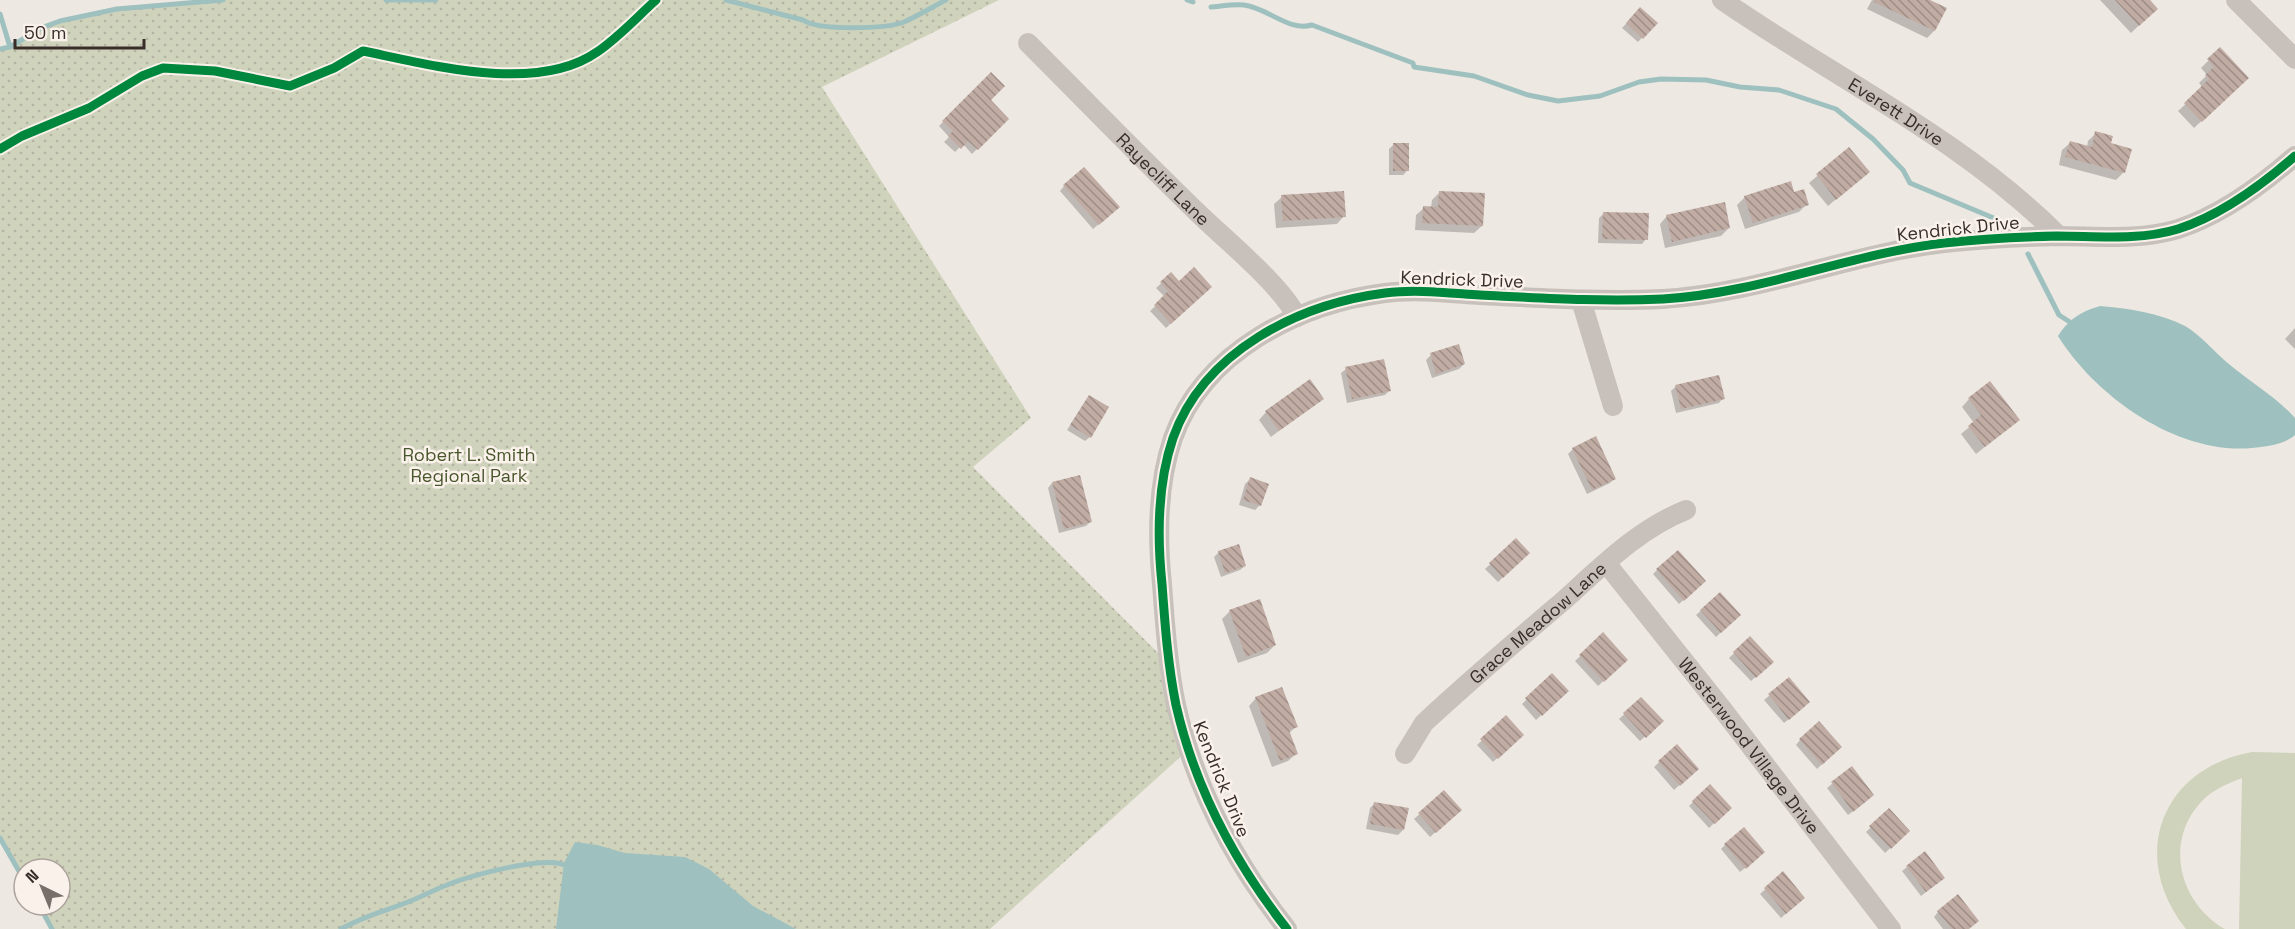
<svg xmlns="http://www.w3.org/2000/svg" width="2295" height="929" font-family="'Space Grotesk',sans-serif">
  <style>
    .park { fill: url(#park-dots) }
    .garden { fill: #d0d3bc }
    .water { fill: #9ec1bf }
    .shadow { fill: #0003 }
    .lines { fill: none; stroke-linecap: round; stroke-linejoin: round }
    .stream { stroke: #9ec1bf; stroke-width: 5 }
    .building { fill: url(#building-back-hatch) }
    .street { stroke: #c7c0bb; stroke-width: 20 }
    .cycleway-casing { stroke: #faf2ea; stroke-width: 13 }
    .cycleway { stroke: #00873e; stroke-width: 9 }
    .labels { text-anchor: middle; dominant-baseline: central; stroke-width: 5; stroke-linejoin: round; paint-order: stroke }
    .street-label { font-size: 18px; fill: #382d29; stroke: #faf2ea }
    .park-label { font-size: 18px; fill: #48562c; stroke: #faf2ea }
  </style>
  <defs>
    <pattern id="park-dots" width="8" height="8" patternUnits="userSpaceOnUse" patternTransform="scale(1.5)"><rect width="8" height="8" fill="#d0d3bc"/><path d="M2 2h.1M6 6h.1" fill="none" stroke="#b3b5a2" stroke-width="1.8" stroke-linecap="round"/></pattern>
    <pattern id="building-back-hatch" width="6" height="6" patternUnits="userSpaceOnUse" patternTransform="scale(1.5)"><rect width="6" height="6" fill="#c1aca4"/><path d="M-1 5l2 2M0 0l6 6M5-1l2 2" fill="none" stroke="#9e8c86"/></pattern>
  </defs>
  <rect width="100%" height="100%" fill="#eee8e2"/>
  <!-- park -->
  <path class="park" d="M223,0h776l-177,87 209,331 -58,49 196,197 19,86 -198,179h-938l-13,-24h21v-36h-36v11l-24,-42v-789l10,-2 31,-19 19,-7 57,-12z"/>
  <!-- garden -->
  <path class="garden" d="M2252,752l43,1v176h-56l3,-151c-15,6 -30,12 -41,24 -37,40 -22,101 24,127h-39c-58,-72 -25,-161 66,-177z"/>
  <!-- water -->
  <path class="water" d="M2100,306c27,2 60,7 85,20 17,10 30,27 45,39 22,18 46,32 65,53v17c-12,10 -28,11 -43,13 -74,7 -156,-51 -194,-112 11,-17 22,-24 42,-30z
    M575,842l22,3 28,8 60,4 24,12 44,37 43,23h-240l8,-66z"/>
  <!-- shadow -->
  <path class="shadow" d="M1872,0h55l18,9 -11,22 -7,7 -60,-29z
    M2100,0h48l8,9 -25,24z
    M1640,9l16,14 -18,19 -16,-14z
    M2220,49l27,29 -53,50 -16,-17 25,-23 -4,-5 8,-8 -6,-7z
    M991,74l-2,27 18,18 -35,35 -9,-10 -8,8 -11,-10 5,-5 -10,-11z
    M2096,133l13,11 15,28 -8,8 -57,-15 3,-15 8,-7 17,4 1,-6z
    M1394,144l14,26 -5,5h-14v-26z
    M1849,149l11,30 -32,27 -19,-23z
    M1064,186l49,26 -20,17 -33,-38z
    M1440,192l42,34 -8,7 -59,-3 1,-15 8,-7h7l1,-8z
    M1793,194l14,10 -8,8 -54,17 -8,-24 8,-8z
    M1282,197l62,19 -7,8 -61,4 -2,-24z
    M1604,213l42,26 -4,5 -44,-1 1,-25z
    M1667,216l62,12 -8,8 -56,12 -5,-24z
    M1171,274l8,9 31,3 -44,42 -16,-17 15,-14 -9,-9z
    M2295,328v21l-10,-10z
    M1431,355l33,9 -5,5 -27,9 -6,-18z
    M1346,369l43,22 -4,4 -38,8 -6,-30z
    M1676,386l47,12 -4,5 -43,10 -5,-22z
    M1322,398l-51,39 -12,-17 7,-8z
    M1969,399l49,21 -42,34 -15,-20 13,-11 -12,-16z
    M1085,402l5,35 -5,4 -18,-11z
    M1573,449l41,30 -4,4 -23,11 -19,-40z
    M1250,479l10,26 -5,5 -16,-5 6,-21z
    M1052,483l38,39 -4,4 -27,7 -11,-45z
    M1516,540l12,13 -30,29 -13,-13z
    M1219,552l26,14 -5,4 -19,7 -7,-20z
    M1657,570l42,16 -20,18 -26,-30z
    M1720,594l19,21 -23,22 -20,-22z
    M1230,611l45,34 -8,8 -29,10 -16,-44z
    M1603,635l23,25 -28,26 -23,-25z
    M1750,638l22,24 -21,19 -22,-23z
    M1552,675l15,16 -31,29 -14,-16z
    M1789,679l15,28 -20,16 -20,-23z
    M1256,698l40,29 -8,7 8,20 -8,7 -16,6 -23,-61z
    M1641,699l21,22 -22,20 -21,-22z
    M1506,718l16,17 -29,27 -16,-17z
    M1800,740l40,7 -23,22 -21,-24z
    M1676,746l21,23 -23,21 -20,-23z
    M1851,768l17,32 -20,15 -21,-27z
    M1710,786l20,22 -21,20 -20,-22z
    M1444,792l11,23 -25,22 -16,-18z
    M1375,803l28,27 -5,5 -32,-6 4,-21z
    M1889,810l19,21 -23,22 -19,-21z
    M1725,845l34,12 -19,15 -19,-23z
    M1907,867l32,15 -18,14 -19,-25z
    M1783,873l16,29 -18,16 -21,-24z
    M1938,912l30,17h-25l-9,-12z"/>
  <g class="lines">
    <!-- stream -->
    <path class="stream" d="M386,0h50
      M726,0l77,20c16,11 83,9 101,2 14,-6 28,-15 42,-22
      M1187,0l6,2
      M1211,7c11,-1 23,-3 33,-2 22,2 45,27 68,20l101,38 1,4 60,9 54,19 30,6 42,-5 39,-14 22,-3 45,1 34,7 39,3 57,19 37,30 30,31 7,13 86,36
      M0,14l10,33
      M0,49l10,-2 31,-19 19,-7 57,-12 106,-9
      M2028,254l31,61 14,9
      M0,838l24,42
      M39,905l13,24
      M341,929c26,-15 46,-18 72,-29 12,-5 23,-11 34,-15 21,-9 104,-32 121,-18"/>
  </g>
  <!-- building -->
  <path class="building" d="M1874,0h56l17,8 -12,23 -61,-29z
    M2115,0h35l8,9 -19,17z
    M1640,7l18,16 -15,16 -17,-16z
    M2220,47l29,31 -47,44 -18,-19 25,-24 -4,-4 9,-8 -7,-8z
    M991,72l14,14 -14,14 18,19 -31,31 -10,-9 -7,8 -13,-13 5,-5 -11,-10z
    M2095,131l18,5 -2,7 21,6 -7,24 -60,-16 5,-16 22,6z
    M1393,143h16v28h-16z
    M1849,147l21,25 -34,28 -20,-26z
    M1084,167l36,40 -21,18 -36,-40z
    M1791,181l3,11 10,-3 5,16 -56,18 -9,-27z
    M1344,191l2,26 -63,4 -2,-26z
    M1439,191l46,2 -2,33 -61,-3 1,-17 15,1z
    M1725,202l5,26 -58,14 -6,-27z
    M1603,212l46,1 -1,27 -46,-1z
    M1194,267l18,20 -41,37 -17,-19 14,-14 -8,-9 11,-10 8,9z
    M1459,344l6,20 -29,10 -6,-21z
    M1384,359l7,32 -39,8 -7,-32z
    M1719,375l6,24 -44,10 -6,-24z
    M1310,379l14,20 -45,32 -14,-20z
    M1990,381l30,39 -35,27 -17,-21 13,-11 -13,-17z
    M1089,395l20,12 -18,31 -21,-13z
    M1596,436l20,43 -24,11 -20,-42z
    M1080,475l12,47 -28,7 -12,-47z
    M1250,477l19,7 -8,22 -18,-6z
    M1516,538l14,15 -27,25 -14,-15z
    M1239,544l7,22 -21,7 -7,-22z
    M1678,550l28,31 -22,20 -28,-32z
    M1720,592l21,23 -20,18 -21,-23z
    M1260,599l16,46 -30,12 -17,-47z
    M1603,632l25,28 -24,22 -25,-27z
    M1750,636l24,26 -18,16 -23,-26z
    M1552,673l17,18 -27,25 -17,-18z
    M1789,677l21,25 -21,18 -21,-26z
    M1282,687l16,40 -9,3 9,24 -18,7 -25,-64z
    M1641,697l23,24 -18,17 -23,-25z
    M1506,715l18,20 -26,24 -18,-20z
    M1819,721l23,26 -20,18 -23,-26z
    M1677,744l22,25 -19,17 -22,-25z
    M1852,766l22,29 -21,17 -22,-30z
    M1710,784l22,24 -17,16 -23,-23z
    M1444,790l18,20 -26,23 -18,-20z
    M1374,802l35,6 -5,22 -34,-6z
    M1889,808l21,23 -19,18 -22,-23z
    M1744,827l21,25 -19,17 -22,-25z
    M1925,851l20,27 -19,14 -20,-26z
    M1783,871l22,27 -19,16 -22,-26z
    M1958,894l21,27 -10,8h-17l-15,-18z"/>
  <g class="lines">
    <!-- street -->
    <g class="street">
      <path id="s1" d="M1722,0c113,78 239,138 337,236"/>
      <path d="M2236,0l59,59"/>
      <path id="s2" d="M1028,43c57,57 113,115 171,171 28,27 82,71 98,103"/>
      <path d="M1581,300l32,106"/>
      <path id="s3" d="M1606,563l117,147 168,219"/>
      <path id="s4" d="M1405,754l19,-31c45,-42 91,-81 138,-121 38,-34 76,-73 124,-92"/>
      <path d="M1287,929c-52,-66 -92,-141 -111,-224 -8,-39 -11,-80 -14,-121 -5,-48 -5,-99 11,-146 31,-87 126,-134 212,-145 31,-4 64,0 95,2 61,3 122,7 183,4 98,-6 186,-45 281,-56 37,-4 75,-6 113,-7 39,0 82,5 121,-7 41,-13 85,-45 117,-73"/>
    </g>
    <!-- cycleway casing -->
    <g class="cycleway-casing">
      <path id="cycleway" d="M0,149l22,-13 67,-28 53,-32 21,-8 52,3 75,15 44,-18 29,-17c68,14 174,43 234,1 22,-15 40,-35 59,-52
        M1287,929c-52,-66 -92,-141 -111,-224 -8,-39 -11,-80 -14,-121 -5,-48 -5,-99 11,-146 31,-87 126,-134 212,-145 31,-4 64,0 95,2 61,3 122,7 183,4 98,-6 186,-45 281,-56 37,-4 75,-6 113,-7 39,0 82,5 121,-7 41,-13 85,-45 117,-73"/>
    </g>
    <!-- cycleway -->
    <use href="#cycleway" class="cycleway"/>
  </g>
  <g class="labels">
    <!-- street labels -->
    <g class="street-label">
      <text stroke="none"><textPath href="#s1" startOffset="207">Everett Drive</textPath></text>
      <text stroke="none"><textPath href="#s2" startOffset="192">Rayecliff Lane</textPath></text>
      <text transform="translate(1958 228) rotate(-6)">Kendrick Drive</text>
      <text transform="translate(1462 279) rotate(2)">Kendrick Drive</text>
      <text stroke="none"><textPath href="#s4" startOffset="188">Grace Meadow Lane</textPath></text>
      <text stroke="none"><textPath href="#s3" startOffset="232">Westerwood Village Drive</textPath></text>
      <text transform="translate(1222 779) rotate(68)">Kendrick Drive</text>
    </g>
    <!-- park labels -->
    <g class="park-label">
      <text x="469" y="454">Robert L. Smith<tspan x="469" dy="21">Regional Park</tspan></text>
    </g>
  </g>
  <!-- north arrow -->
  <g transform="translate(42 887) rotate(317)"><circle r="28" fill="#faf2ea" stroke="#aca39d" stroke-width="1.5"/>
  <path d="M0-4.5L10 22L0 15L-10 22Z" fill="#786e6a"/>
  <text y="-9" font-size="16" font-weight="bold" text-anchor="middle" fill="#382d29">N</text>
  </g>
  <!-- scale -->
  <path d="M15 39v9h129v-9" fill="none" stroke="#382d29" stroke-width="3"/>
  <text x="24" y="39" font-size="18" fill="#382d29" stroke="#faf2ea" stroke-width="4.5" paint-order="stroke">50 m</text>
</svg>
